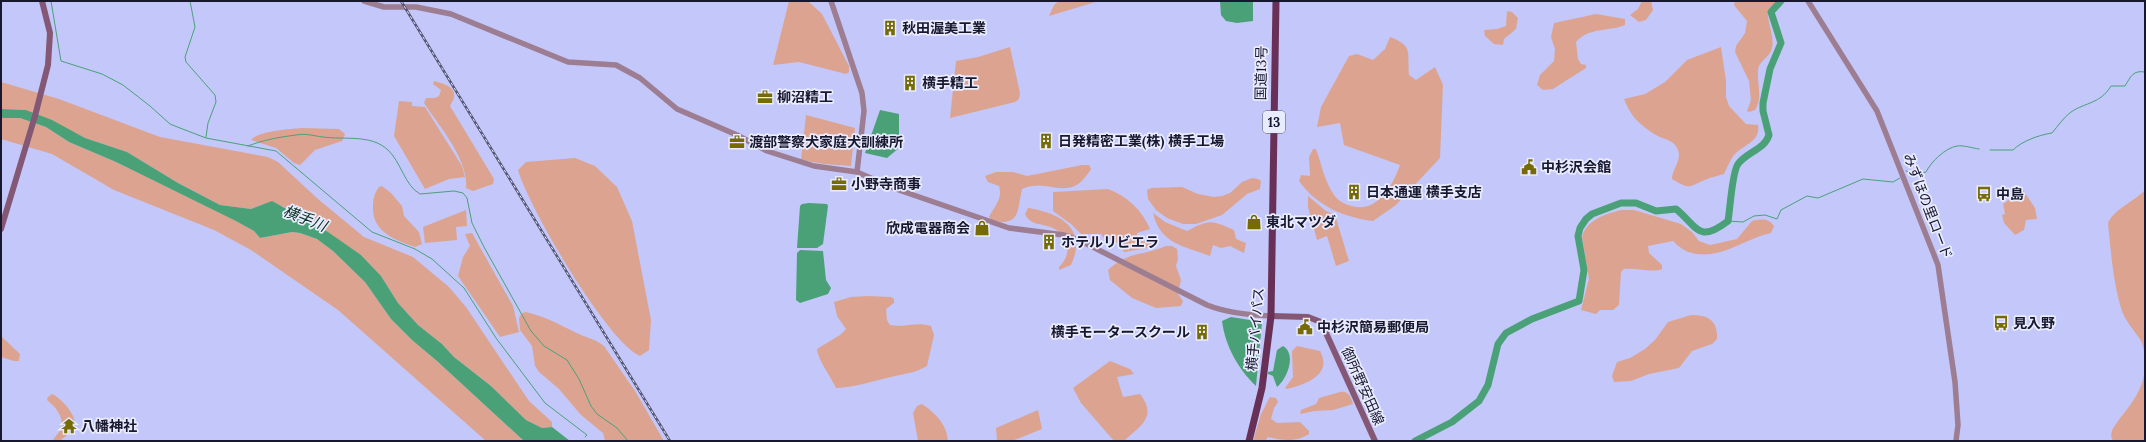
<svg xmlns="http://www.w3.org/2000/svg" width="2146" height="442" font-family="Lora,'Noto Sans JP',serif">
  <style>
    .green { fill: #dca490 }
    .water { fill: #4aa178 }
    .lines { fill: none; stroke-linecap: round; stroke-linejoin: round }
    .stream { stroke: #4aa178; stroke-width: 1 }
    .river { stroke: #4aa178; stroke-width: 7 }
    .tertiary { stroke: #9d7d91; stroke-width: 5.5 }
    .secondary { stroke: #845774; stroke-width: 6 }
    .trunk { stroke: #683056; stroke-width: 7 }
    .rail-casing { stroke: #545677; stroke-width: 2.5 }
    .rail { stroke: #e9ebfe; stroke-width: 1; stroke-dasharray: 3; stroke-linecap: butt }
    .labels { text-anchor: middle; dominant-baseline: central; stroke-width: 3.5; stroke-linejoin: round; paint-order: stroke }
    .shield { fill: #e9ebfe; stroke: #56576c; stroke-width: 1 }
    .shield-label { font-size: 13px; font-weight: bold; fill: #17172e }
    .poi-label { font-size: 14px; font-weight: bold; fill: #17172e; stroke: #e9ebfe; text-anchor: start }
    .street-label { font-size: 14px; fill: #17172e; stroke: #e9ebfe }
    .water-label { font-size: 15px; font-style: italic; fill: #0a3221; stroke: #e9ebfe }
  </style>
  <rect width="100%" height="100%" fill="#c3c7fa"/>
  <!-- green -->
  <path class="green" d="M789,1h19l14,13 27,52v6l-3,2 -47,-12 -26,3z
    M1059,1h40l-50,15 5,-11z
    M1642,1h9l2,9 -7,10 -7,2 -9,-7 8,-6z
    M1735,1h42l-9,13c0,11 8,26 3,37 -3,7 -13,11 -13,20 -1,15 5,26 -3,39l-6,2 -2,-1 4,-11 -2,-19 -14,-29 1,-6 9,-13 2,-12 -13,-16z
    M1507,11l5,1 6,6 -2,11 -12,10 -1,6 -9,-1 -9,-8 -1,-6 13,-1 9,-3z
    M1596,14l29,5v6c-17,7 -36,2 -49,17l2,17 3,5 5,1v3l-33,21 -10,1 -6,-5 3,-10 14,-14 1,-12 -4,-12 3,-14z
    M1390,37c24,9 17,16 19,38l7,5 19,-13 8,18 -3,73 -44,47 -23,16c-30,-4 -56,-15 -74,-40l2,-6 9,1 -1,-19 4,-8h3c6,16 8,31 18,46 4,6 10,9 18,11 25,7 40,-19 48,-41l-56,-20 -4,-22 -23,4 4,-20 28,-51 8,-2 16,6 12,-11z
    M1010,47l10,46 -1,6 -4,3 -65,16 6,-57 22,-4z
    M1721,47l5,34v16l3,9 17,18 12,1c3,16 -14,20 -23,29 -4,4 -8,14 -11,20 -6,2 -13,3 -19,6 -17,7 -15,10 -33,-1 0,-10 10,-18 6,-29 -4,-11 -14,-10 -22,-15 -16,-10 -25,-18 -32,-36l21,-5 20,-12 22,-22z
    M434,81c7,2 22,5 20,16 0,3 -3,6 -4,9l44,73 -1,5 -20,7 -7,-3c3,-28 -27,-62 -42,-85l2,-5h9l4,-2 2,-6 -8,-6z
    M1,82l58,17 101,38 108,20 10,5 40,37 46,38 49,20 36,30 17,20 63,94 23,21v5l-10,1 -16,-8 -35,-34 -37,-29 -12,-13 -24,-19 -20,-22 -17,-27 -20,-21 -46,-31 -33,-18 -19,-2 -12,5 -31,-4 -42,-22 -51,-31 -42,-14 -59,-28 -25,-1z
    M399,101l13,1v4l13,1 37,59 3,11 -16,2 -24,10 -31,-53z
    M806,115l49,13 -4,38 -27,-2 -23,-4z
    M1,118h19l26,9 23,15 47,20 119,58 19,11 6,7 32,-6 8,1 17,6 16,12 32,31 26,37 21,21 25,21 87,80h-38l-148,-131 -87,-60 -37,-20 -100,-40 -62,-36 -51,-15z
    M302,128l37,1 6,5 -3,7 -27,9 -15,15 -6,-2 -18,-15 -25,-8c7,-9 39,-11 51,-12z
    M575,158l20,8 22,21 15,34 19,99 -2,30 -9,6c-33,-14 -112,-150 -122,-186l8,-8z
    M1082,165h7l2,4c-22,37 -40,7 -69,20 -5,21 -1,37 -29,32l-4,-4c6,-11 14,-19 10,-31l-11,-4 -3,-6 11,-4h17l14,4z
    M1252,178l6,1 3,2 -1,8 -13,5 -25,21 -26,9h-13l-16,-6 -11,-8 -8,-11 -1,-9 4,-2 31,-1 16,7 16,3 8,-1 8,-3 12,-11z
    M382,186l9,7 11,13 2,10 15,16 3,12 -7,3c-20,-7 -43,-15 -42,-40 0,-8 1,-13 6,-20z
    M1108,189c19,7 34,21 42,40l-13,4v7l15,3v4l-28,5 -6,-9 -15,-6 -2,-3h-20l-10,-10 -18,-13v-19z
    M2023,190l12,18 2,11 -11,1 -2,10 -9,5 -11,-12 -2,-8 3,-1 -2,-10z
    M2145,190v251h-32l-2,-5 1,-6c11,-18 28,-32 32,-55 2,-9 1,-28 -4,-36 -6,-9 -14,-17 -18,-28 -9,-28 -11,-59 -14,-88 7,-15 26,-21 37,-33z
    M1308,196l18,15 9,4 14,46 -13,5 -9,-30 -10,4 -9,-33z
    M1028,208c32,5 60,20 43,57l-12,5v-3c13,-12 11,-30 -6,-39 -10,-5 -23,-2 -28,-14z
    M466,210l1,16 -11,1 1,13 -32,3 -2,-16z
    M1622,210h12l47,14 11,8 7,9 11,4 27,-6 15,-18c10,-2 16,-3 22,5l-3,7c-28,6 -52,29 -83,19 -5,-2 -11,-7 -15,-11l-25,5 1,7 13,12v4c-7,4 -27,-1 -38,0l-3,3 -2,33 -6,5h-13l-4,4 -15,-4 8,-31 -7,-42c4,-17 25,-24 40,-27z
    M1153,213l12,9 22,9c23,-12 24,-11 47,-1l2,9 10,4 -2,10 -14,-7 -9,2 -8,-3 -3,11c-26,-10 -50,-12 -57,-43z
    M472,233l41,73 6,26 -19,5 -42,-61 5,-19 7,-11 -5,-12z
    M1166,246h6l5,3 1,10 -2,7 5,14 -3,14 5,7 -2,5 -25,2 -24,-10 -22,-18 -2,-10c20,-19 35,-14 58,-24z
    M867,296l24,1 3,2v4l-8,6 1,11 3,5c14,3 27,-4 41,1l3,9 -7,31c-14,8 -21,7 -36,11 -18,4 -35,10 -55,11 -5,-11 -18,-28 -19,-39l23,-14 6,-6 -9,-13 -3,-14 17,-5z
    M526,312c23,6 32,12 53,22 9,4 18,6 25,12l31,45 29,50h-59l-2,-8 -22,-18 -22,-26 -20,-17 -4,-6 -3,-20 -12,-16 -1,-12 3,-5z
    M1691,315c17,0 27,5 26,24l-5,5 -20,7 -13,17 -30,6 -18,7 -17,1 -2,-6 5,-14 13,-4 15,-9 10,-9 13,-18z
    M1,336l19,18 -1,7h-5l-13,-4z
    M1297,346l23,5c13,24 -14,33 -33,38l-2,-1 8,-11 -1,-26z
    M1110,361l20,8 4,5 -17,3 6,20 17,-3c18,23 0,32 -16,47h-10l-33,-38 -8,-15z
    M1340,392c8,-1 11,4 13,12l-20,6 -18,1 -15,3 1,-4 15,-6 3,-6z
    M52,394c9,4 27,23 22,33 -3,6 -10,10 -14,14h-8l11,-14c-2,-13 -6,-19 -16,-27l1,-3z
    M1270,397l6,1 2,4 -4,6 -3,11 6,4 23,-1 9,9v3c-12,8 -27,7 -41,3l-3,4h-12l8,-27z
    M922,404c13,9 25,20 26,37h-30l-5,-28 4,-7z
    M1038,410l4,19 -30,12h-15l-1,-13z"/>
  <!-- water -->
  <path class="water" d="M1220,1h33v20l-16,2 -11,-2 -5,-6z
    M1,109l25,1 26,10 33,18 42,14 51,31 42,22 31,4 21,-8 56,31 33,23 20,21 17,27 20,22 24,19 12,13 37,29 35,34 16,8 10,-1 18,14h-46l-87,-80 -25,-21 -21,-21 -26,-37 -32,-31 -16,-12 -17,-6 -8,-1 -32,6 -6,-7 -18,-10 -120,-59 -47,-20 -23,-15 -26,-9h-19z
    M880,110l19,4v34l-12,10 -22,-5z
    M809,203l18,1 1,2 -5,38 -6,4h-20l3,-42 2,-2z
    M800,250l23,1 3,29 5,8 -3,6 -28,9 -4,-3 1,-47z
    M1231,317l31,5 -6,64c-18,-17 -31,-41 -34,-65z
    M1283,346c14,8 4,33 -6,41l-4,-11 -5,-2v-2l5,-1 4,-21z"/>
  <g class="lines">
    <!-- stream -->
    <path class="stream" d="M51,1l10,60 41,13 21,11 27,21 20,18 10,4 26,10 70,13 96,81 43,17 17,10 32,29 32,50 49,65 42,32 -2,2
      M190,1l5,26 -10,30 1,5 29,33 1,7 -8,21 -2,14
      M248,146c15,-6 32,-9 48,-11 10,-2 18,1 27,2 22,3 48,-3 65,13 13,12 17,36 32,44l34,-3 9,2 4,5 5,25 12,24 47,84 13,15 23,14 12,19 12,27 6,8 20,14 11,13
      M1990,150h23c9,-9 26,-15 39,-17 6,-7 11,-15 19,-21 15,-10 29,-8 40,-26h14c6,-10 8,-16 20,-14
      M1906,171l12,3 8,-2c5,-10 19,-24 31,-26 6,-1 15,2 22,3
      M1728,221l15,1 11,-6 11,-1 12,4 4,-9 26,-14 11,2 45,-19 30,3 7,-4"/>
    <!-- river -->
    <path class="river" d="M1415,441l37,-19 27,-21 9,-16 10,-41 8,-11 26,-14 47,-18 5,-31 -6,-34 2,-8 6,-9 6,-5 29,-11h15l20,8 20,-2c22,18 22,35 52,12 2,-11 4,-49 10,-57 9,-12 27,-15 31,-29l-6,-24v-8l7,-34 11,-26 -10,-31 10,-11"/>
    <!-- tertiary -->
    <path class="tertiary" d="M364,1l20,6h32l35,7 117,48 48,3 24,13 37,31 60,26 30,16 47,15 43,6 39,17 113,39 55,7 15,5 128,65c20,8 42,10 64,11
      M831,1l31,92 2,18 -7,61
      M1808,1l69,110 61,154 17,117 3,43 -2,16"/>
    <!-- secondary -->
    <path class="secondary" d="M1,229l34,-113 13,-51 2,-32 -8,-32
      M1271,316l37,1 13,5 54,119"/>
    <!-- trunk -->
    <path class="trunk" d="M1249,441l13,-53 9,-72 5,-315"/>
    <!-- rail casing -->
    <g class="rail-casing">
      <path id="rail" d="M401,1l269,440"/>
    </g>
    <!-- rail -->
    <use href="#rail" class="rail"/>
  </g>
  <!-- icons -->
  <defs>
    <g id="building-bare" transform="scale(1.2)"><path d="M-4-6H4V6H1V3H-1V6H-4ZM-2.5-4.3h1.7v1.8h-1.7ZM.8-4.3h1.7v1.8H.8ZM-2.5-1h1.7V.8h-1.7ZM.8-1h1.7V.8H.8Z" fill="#766a02" stroke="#e9ebfe" stroke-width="2.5" paint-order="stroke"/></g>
    <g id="office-bare" transform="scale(1.2)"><path d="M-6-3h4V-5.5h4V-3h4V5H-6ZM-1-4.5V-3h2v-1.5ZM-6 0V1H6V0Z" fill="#766a02" stroke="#e9ebfe" stroke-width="2.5" paint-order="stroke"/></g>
    <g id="civic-bare" transform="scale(1.2)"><path d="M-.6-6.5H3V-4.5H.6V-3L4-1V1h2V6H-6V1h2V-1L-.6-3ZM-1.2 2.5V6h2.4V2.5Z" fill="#766a02" stroke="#e9ebfe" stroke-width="2.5" paint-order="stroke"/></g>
    <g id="bus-bare" transform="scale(1.2)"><path d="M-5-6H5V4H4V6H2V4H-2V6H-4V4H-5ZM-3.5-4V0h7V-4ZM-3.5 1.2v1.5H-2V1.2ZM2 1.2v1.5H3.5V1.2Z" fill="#766a02" stroke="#e9ebfe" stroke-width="2.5" paint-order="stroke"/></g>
    <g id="shop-bare" transform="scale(1.2)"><path d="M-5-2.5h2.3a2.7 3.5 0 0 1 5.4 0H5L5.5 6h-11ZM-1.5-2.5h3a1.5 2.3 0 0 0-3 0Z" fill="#766a02" stroke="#e9ebfe" stroke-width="2.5" paint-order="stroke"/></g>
    <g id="temple-bare" transform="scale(1.2)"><path d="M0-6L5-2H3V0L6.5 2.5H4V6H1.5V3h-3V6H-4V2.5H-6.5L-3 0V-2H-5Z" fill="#766a02" stroke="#e9ebfe" stroke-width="2.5" paint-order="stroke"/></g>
  </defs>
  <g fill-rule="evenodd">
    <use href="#building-bare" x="890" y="28"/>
    <use href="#building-bare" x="910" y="83"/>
    <use href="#office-bare" x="765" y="97"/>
    <use href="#building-bare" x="1046" y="141"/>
    <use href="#office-bare" x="737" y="142"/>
    <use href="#civic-bare" x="1529" y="167"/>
    <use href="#office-bare" x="839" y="184"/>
    <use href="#building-bare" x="1354" y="192"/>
    <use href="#bus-bare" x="1984" y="194"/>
    <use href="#shop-bare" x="1254" y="222"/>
    <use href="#shop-bare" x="982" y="228"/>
    <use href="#building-bare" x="1049" y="242"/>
    <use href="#bus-bare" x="2001" y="323"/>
    <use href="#civic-bare" x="1305" y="327"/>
    <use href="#building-bare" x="1202" y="332"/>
    <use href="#temple-bare" x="69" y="426"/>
  </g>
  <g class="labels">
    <!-- shield labels -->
    <rect class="shield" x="1263" y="111" width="22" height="22" rx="3"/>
    <g class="shield-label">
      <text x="1274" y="122">13</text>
    </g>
    <!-- poi labels -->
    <g class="poi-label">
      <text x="902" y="28">秋田渥美工業</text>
      <text x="922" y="83">横手精工</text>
      <text x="777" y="97">柳沼精工</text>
      <text x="1058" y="141">日発精密工業(株) 横手工場</text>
      <text x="749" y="142">渡部警察犬家庭犬訓練所</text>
      <text x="1541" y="167">中杉沢会館</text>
      <text x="851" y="184">小野寺商事</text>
      <text x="1366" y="192">日本通運 横手支店</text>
      <text x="1996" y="194">中島</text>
      <text x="1266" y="222">東北マツダ</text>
      <text x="970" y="228" text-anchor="end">欣成電器商会</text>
      <text x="1061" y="242">ホテルリビエラ</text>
      <text x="2013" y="323">見入野</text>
      <text x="1317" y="327">中杉沢簡易郵便局</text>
      <text x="1190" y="332" text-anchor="end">横手モータースクール</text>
      <text x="81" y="426">八幡神社</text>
    </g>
    <!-- street labels -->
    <g class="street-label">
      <text transform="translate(1261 73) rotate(-89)">国道13号</text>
      <text transform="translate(1928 206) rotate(69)">みずほの里ロード</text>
      <text transform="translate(1255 329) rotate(-85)">横手バイパス</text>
      <text transform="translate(1363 386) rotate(66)">御所野安田線</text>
    </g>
    <!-- water labels -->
    <g class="water-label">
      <text transform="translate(305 218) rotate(22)">横手川</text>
    </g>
  </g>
  <!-- border -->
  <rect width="2146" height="442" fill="none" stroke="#17172e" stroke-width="4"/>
</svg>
